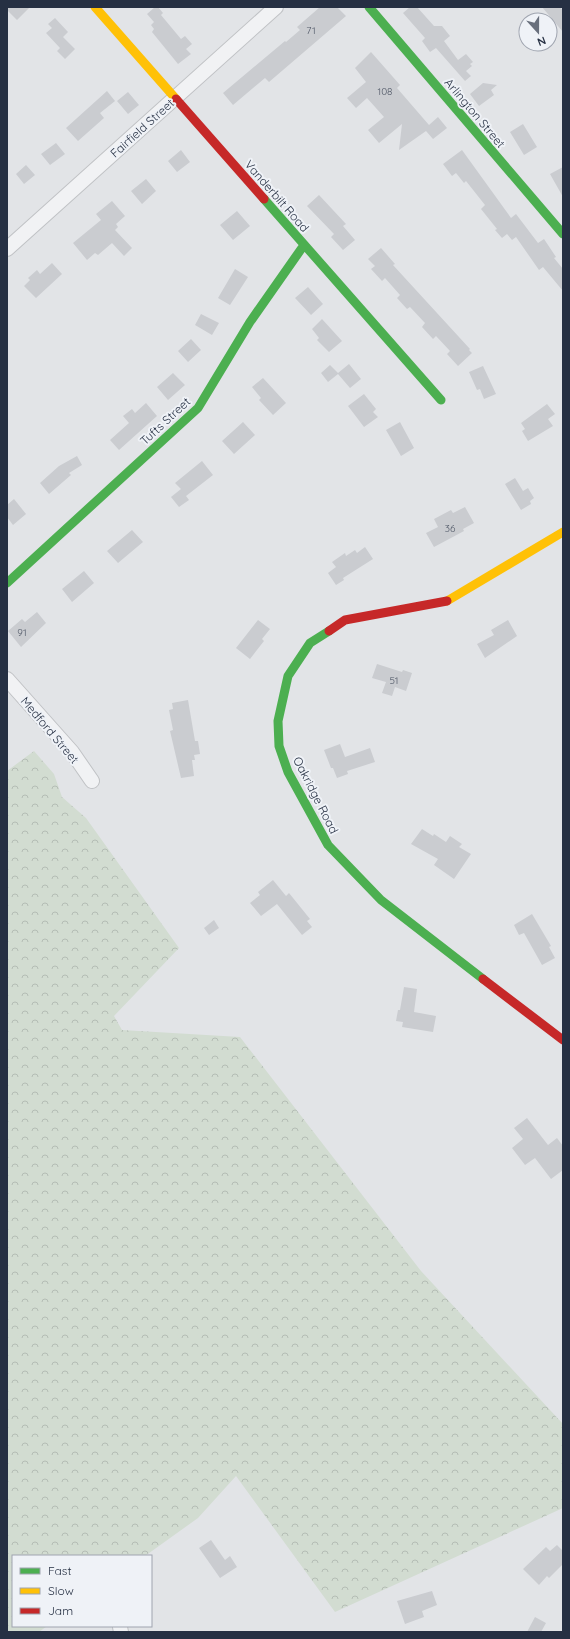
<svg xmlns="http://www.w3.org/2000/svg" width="570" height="1639" font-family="Quicksand,sans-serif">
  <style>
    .forest { fill: url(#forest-crowns) }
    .building { fill: #caccd0 }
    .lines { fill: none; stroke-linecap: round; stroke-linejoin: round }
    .street-casing { stroke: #c0c2c5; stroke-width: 16 }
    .street { stroke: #f1f2f4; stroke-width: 14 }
    .fast { stroke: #4caf50; stroke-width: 9 }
    .slow { stroke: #ffc107; stroke-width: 9 }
    .jam { stroke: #c62828; stroke-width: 9 }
    .labels { text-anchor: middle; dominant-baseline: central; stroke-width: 4; stroke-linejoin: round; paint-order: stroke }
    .number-label { font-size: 10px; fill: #505867 }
    .street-label { font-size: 12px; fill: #263043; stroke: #eff2f7 }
  </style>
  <defs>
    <pattern id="forest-crowns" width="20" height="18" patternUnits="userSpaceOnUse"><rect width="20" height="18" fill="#d2dcd1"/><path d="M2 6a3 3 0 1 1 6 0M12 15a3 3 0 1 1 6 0" fill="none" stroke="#b4bdb5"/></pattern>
  </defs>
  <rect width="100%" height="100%" fill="#e2e4e7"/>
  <!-- forest -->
  <path class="forest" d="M34,751l20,23 8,23 24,21 93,130 -65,68 8,14 118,7 181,234 142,153v84l-228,104 -99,-136 -38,42 -53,38h-132v70h34l-8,6h-32v-861z"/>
  <!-- building -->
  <path class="building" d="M7,7h23l-13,13 -10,-10z
    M155,7h3l5,6 -2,2 20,24 4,-3 7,8 -6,5 5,5 -13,10 -26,-32 2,-3 -3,-4 3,-3 -7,-8z
    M320,7h17l9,9 -77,66 -4,-4 -32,27 -10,-12 62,-52 1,1 14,-12 -3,-3z
    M410,7h7l17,19h8l8,10 -6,5 14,19 8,-6 7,8 -3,2 2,2 -6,5 5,5 -6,5 -29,-33 -6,4 -8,-11 3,-3 -22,-25z
    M542,7h18l3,3v22z
    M55,18l13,14 -5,5 12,12 -10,10 -8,-8 3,-3 -14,-15 6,-5 -4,-4z
    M371,52l29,33 -3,3 32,37 9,-8 9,11 -14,11 -7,-8 -27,19 3,-26 -23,19 -11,-13 16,-13 -17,-19 -11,10 -9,-10 19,-16 -11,-14z
    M483,83l14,2 -6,5 3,5 -15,11 -9,-12z
    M107,91l8,10 -15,12 4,5 -26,23 -12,-13z
    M128,92l11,13 -11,9 -11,-13z
    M523,124l14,23 -13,8 -14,-23z
    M56,143l9,11 -15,11 -9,-11z
    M181,150l9,12 -13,10 -9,-11z
    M462,150l49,68 5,-4 22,29 6,-4 12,18 -2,1 9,11v22l-20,-24 -4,3 -23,-33 -4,3 -5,-6 -5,4 -7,-8 2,-1 -16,-20 4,-4 -19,-24 -2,2 -8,-10 -4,3 -9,-12z
    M26,165l9,10 -11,9 -8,-10z
    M563,167v30l-13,-23z
    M146,179l10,12 -14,13 -11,-13z
    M319,195l27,29 -3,2 12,14 -12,10 -12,-13 3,-3 -27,-28z
    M112,201l13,15 -9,8 2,3 -3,3 17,18 -8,8 -12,-13 -14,12 -3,-2 -8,7 -14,-17 28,-23 -5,-6z
    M237,211l13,15 -17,14 -13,-15z
    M381,248l14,16 -2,1 77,84 -1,1 3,3 -14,13 -11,-12 3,-3 -14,-15 -3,3 -11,-12 3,-4 -15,-16 -3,2 -10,-11 3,-3 -15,-17 -3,3 -11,-12 4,-3 -7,-7z
    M52,263l10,11 -26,24 -12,-12 6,-6 -2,-2 9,-8 3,4z
    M235,269l13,8 -18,28 -12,-7z
    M308,287l15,17 -12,11 -16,-17z
    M201,314l18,9 -7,12 -17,-10z
    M322,319l20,22 -13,11 -12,-12 2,-2 -7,-9z
    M191,339l10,11 -13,12 -10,-11z
    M349,364l12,15 -11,9 -12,-14 -10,8 -7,-9 9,-8 8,8z
    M483,366l13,28 -12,5 -4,-10 -3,1 -8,-18z
    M173,373l12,12 -17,15 -11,-13z
    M263,378l23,25 -13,12 -14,-15 2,-2 -9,-11z
    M364,394l12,15 -3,3 5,5 -14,10 -16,-21z
    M146,403l11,13 -38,34 -9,-10 19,-17 -6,-7 9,-7 3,4z
    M547,404l8,10 -7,5 5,7 -25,15 -6,-10 3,-2 -4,-6z
    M243,422l12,13 -21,19 -12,-13z
    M400,422l14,26 -13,8 -15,-26z
    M77,456l5,9 -13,8 2,2 -22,19 -9,-11 19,-17z
    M202,461l11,14 -27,21 3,4 -10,7 -8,-10 10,-8 -6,-6z
    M515,478l8,13 5,-3 6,10 -4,3 1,3 -10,6 -16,-26z
    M14,499l12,15 -13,11 -6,-8v-12z
    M465,507l9,16 -11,6 1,2 -30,16 -8,-14 12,-6 -4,-8 17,-9 2,3z
    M132,530l11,12 -25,21 -11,-12z
    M365,547l8,12 -30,19 1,2 -8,5 -8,-12 8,-6 -4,-5 13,-9 1,3 9,-6 2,3z
    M84,571l10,12 -22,19 -10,-13z
    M37,612l9,11 -25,24 -13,-16 14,-12 3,3z
    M258,620l12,9 -8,10 2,2 -14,18 -14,-11z
    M508,620l9,16 -32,22 -8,-14 17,-9 -3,-5z
    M377,664l25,8 1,-2 9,3 -6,18 -11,-4 -3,9 -10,-3 4,-11 -14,-4z
    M188,700l7,41h3l2,13 -6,1 1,5h-3l2,16 -13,2 -11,-47 3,-1 -4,-20 4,-1 -1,-6z
    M340,744l5,13 25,-9 5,14 -28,9 1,3 -11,4 -4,-10h-2l-7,-18z
    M422,829l11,7 1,-2 12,8 4,-6 12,8 -3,3 12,7 -17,25 -20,-14 4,-6 -27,-15z
    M273,880l13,16 3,-3 21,26 -3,2 5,6 -10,8 -25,-31 -16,12 -11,-13 10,-8 -2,-3z
    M532,914l19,32 -2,1 6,11 -13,7 -18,-32 -5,2 -5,-10z
    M214,920l5,8 -10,7 -5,-7z
    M404,987l13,2 -3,23 22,4 -3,16 -31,-5 1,-5 -7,-1 2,-11h2z
    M527,1118l21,27 9,-7 6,8v24l-12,9 -16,-21 -10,7 -13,-17 11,-9 -9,-11z
    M211,1540l14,20 5,-4 7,11 -17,11 -21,-30z
    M557,1545l6,6v13l-14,14 -2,-2 -8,9 -16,-16 23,-22 4,4z
    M432,1591l5,14 -15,6 2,6 -19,7 -8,-23z
    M535,1617l11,6 -5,9h-14z"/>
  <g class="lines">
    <!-- street casing -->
    <g class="street-casing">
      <path id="street" d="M7,249l269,-242
        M7,679l65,73 20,29
        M120,1627l1,5"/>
    </g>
    <!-- street -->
    <use href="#street" class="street"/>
    <!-- fast -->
    <path class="fast" d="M369,7l194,227
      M264,199l177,201
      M7,583l191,-175 52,-86 54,-77
      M329,631l-19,12 -22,33 -10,45 1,25 9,26 40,73 53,55 102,79"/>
    <!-- slow -->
    <path class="slow" d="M95,7l81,92
      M447,601l116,-69"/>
    <!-- jam -->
    <path class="jam" d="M176,99l88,100
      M329,631l16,-11 102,-19
      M483,979l80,61"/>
  </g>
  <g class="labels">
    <!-- number labels -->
    <g class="number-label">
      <text x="311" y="30">71</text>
      <text x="385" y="91">108</text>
      <text x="450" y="528">36</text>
      <text x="22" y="632">91</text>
      <text x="394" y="680">51</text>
    </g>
    <!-- street labels -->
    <g class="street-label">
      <text transform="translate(475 113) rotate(50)">Arlington Street</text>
      <text transform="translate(142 128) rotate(-42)">Fairfield Street</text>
      <text transform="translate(277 196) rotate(49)">Vanderbilt Road</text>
      <text transform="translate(165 421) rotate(-43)">Tufts Street</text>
      <text transform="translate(50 730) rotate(50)">Medford Street</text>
      <text transform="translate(316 795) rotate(63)">Oakridge Road</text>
    </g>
  </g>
  <!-- border -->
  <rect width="570" height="1639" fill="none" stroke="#263043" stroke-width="16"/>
  <!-- legend -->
  <rect x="12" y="1555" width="140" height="72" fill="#eff2f7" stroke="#9fa4af"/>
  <rect x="20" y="1568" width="20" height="6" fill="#4caf50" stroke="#9fa4af"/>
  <text x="48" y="1575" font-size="12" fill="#263043">Fast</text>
  <rect x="20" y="1588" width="20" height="6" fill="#ffc107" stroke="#9fa4af"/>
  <text x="48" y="1595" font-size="12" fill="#263043">Slow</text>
  <rect x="20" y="1608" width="20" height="6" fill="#c62828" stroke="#9fa4af"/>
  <text x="48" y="1615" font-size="12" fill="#263043">Jam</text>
  <!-- north arrow -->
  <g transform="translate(538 32) rotate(159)"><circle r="19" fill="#eff2f7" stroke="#9fa4af"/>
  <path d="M0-3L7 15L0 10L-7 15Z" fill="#686f7c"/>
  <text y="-6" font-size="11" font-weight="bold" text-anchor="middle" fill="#263043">N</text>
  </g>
</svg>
